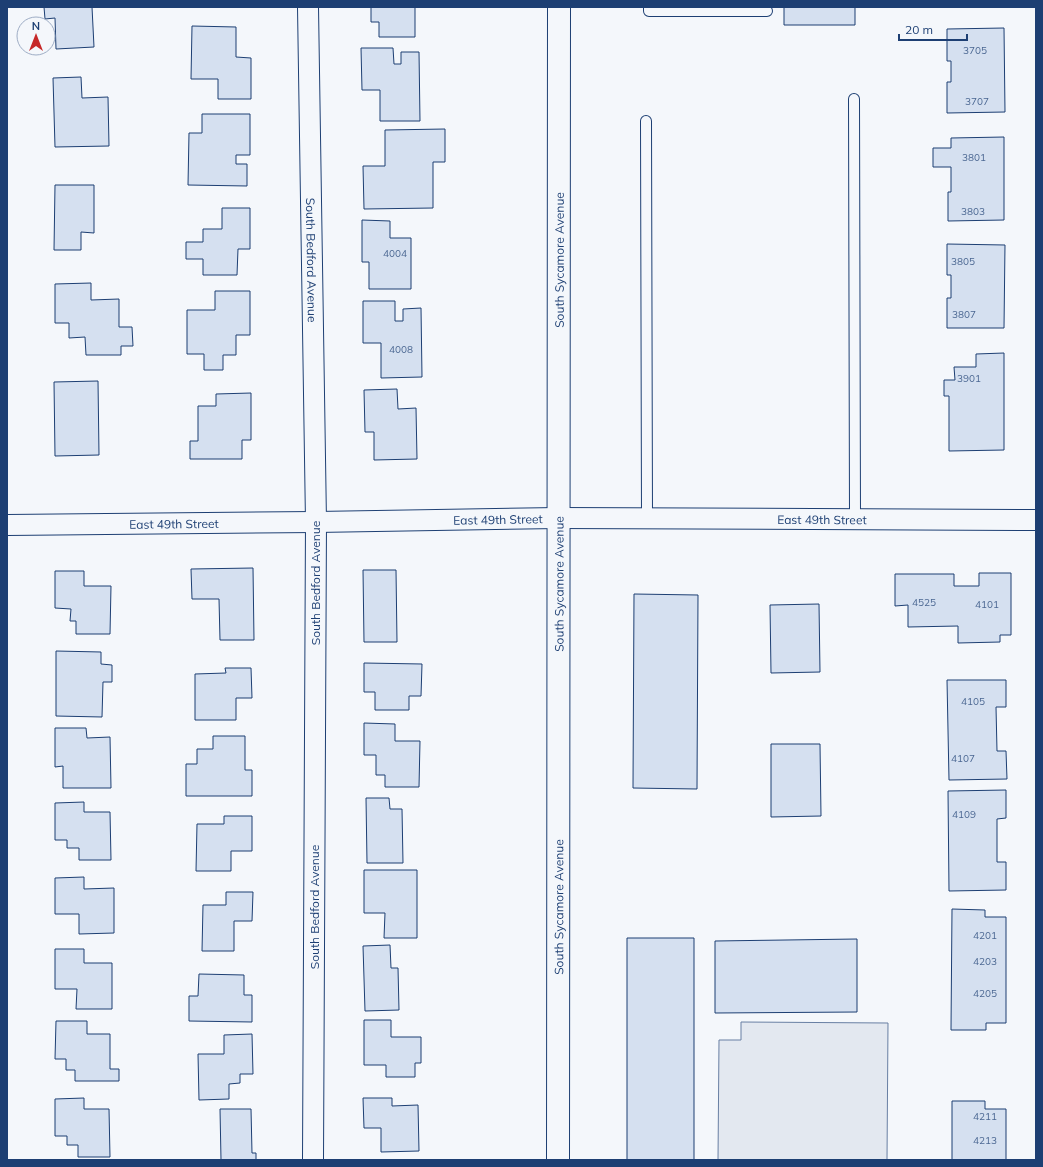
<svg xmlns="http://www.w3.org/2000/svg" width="1043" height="1167" font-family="Mulish,sans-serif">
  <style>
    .parking { fill: #e3e8f0; stroke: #687fa3 }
    .building { fill: #d5e0f0; stroke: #1d3f73 }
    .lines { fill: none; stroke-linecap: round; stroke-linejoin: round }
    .lane-casing { stroke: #1d3f73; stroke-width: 12 }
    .street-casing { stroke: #1d3f73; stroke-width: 22 }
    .secondary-casing { stroke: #1d3f73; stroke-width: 24 }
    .lane { stroke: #f4f7fb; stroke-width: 10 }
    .street { stroke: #f4f7fb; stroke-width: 20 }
    .secondary { stroke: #f4f7fb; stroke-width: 22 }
    .labels { text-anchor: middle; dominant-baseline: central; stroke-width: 3; stroke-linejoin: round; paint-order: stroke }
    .number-label { font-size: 10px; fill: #4b6792 }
    .street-label { font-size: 12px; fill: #1d3f73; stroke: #f4f7fb }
  </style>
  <rect width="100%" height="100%" fill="#f4f7fb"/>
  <!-- parking -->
  <path class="parking" d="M741,1022l147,1 -1,137h-169l1,-120h22z"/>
  <!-- building -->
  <path class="building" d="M44,7h48l2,40 -38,2 -1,-31 -10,1z
    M371,7h44v30h-36v-15h-8z
    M784,7h71v18h-71z
    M192,26l44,1v30l15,1v41h-33v-20h-27z
    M1004,28l1,84 -58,1v-31h4v-21h-4v-32z
    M361,48h32l1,16h7v-12h18l1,69h-40v-31h-18z
    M81,77l1,21 26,-1 1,49 -54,1 -2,-69z
    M202,114h48v41h-14v9h11v22l-59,-1 1,-52h13z
    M445,129v33h-12v46l-69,1 -1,-43h22v-36z
    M1004,137v83l-56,1v-29h3v-25h-18v-19h18v-10z
    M55,185h39v48l-13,-1v18h-27z
    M222,208h28v41h-12l-1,26h-34v-16h-17v-17h17v-13h19z
    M362,220l28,1v17h21v51h-42v-27h-7z
    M947,244l58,1 -1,83h-57v-30h4v-23h-4z
    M91,283v17l28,-1v28h13l1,19h-12v9h-35l-1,-18 -16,1v-15h-14v-39z
    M215,291h35v44h-14v20h-13v15h-19v-16h-17v-44h28z
    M363,301h32v20h8v-12l18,-1 1,69 -41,1v-35h-18z
    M1004,353v97l-55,1v-55h-5v-16h11l-1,-13h22v-13z
    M98,381l1,74 -44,1 -1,-74z
    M397,389l1,20 18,-1 1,51 -43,1v-28h-9l-1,-42z
    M251,393v47h-9v19h-52v-18h8v-35h18v-12z
    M253,568l1,72h-34l-1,-41h-27l-1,-30z
    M363,570h33l1,72h-33z
    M55,571h29v15h27l-1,48h-34v-13h-6l1,-12 -16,-1z
    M979,573h32v62h-11v7l-42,1v-17l-50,1v-22l-13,1v-32h59v12h25z
    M634,594l64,1 -1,194 -64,-1z
    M819,604l1,68 -49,1 -1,-68z
    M56,651l45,1v12l11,1v17h-9l-1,35 -46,-1z
    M364,663l58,1 -1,32h-12v14h-34v-18h-11z
    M225,668h26l1,30h-16v22h-41v-46l31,-1z
    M947,680h59v27h-10l1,44h9l1,28 -58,1z
    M364,723l31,1v17h25l-1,46h-34v-12h-9v-20h-12z
    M55,728h31l1,10 23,-1 1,51h-48v-22l-8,1z
    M213,736h32v34h7v26h-66v-32h11v-15h16z
    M771,744h49l1,72 -50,1z
    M1006,790v28l-9,1v43h9v28l-57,1 -1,-100z
    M366,798h23l1,11h12l1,54h-36z
    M84,802v10h26l1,48h-32v-12h-12v-8h-12v-37z
    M224,816h28v35h-21v20h-35l1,-47h27z
    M364,870h53v68h-33l1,-25h-21z
    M84,877v12l30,-1v45l-35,1v-20h-24v-36z
    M226,892h27l-1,29h-18v30h-32l1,-46h23z
    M952,909l33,1v7h21v106h-20v7h-35z
    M627,938h67v222h-67z
    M857,939v73l-142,1v-72z
    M390,945l1,23h7l1,42 -34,1 -2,-65z
    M55,949h29v14h28v46h-36l1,-20h-22z
    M199,974l45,1v20h8v27l-63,-1v-25h9z
    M364,1020h27v17h30v26h-6v14h-29v-12h-22z
    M56,1021h31v13h23v35h9v12h-44v-11h-9v-11h-11z
    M252,1034l1,40h-13v9l-11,1v15l-30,1 -1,-46h26v-19z
    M84,1098v11h25l1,48h-32v-12h-11v-9h-12v-37z
    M363,1098h29v8l26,-1 1,46 -38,1v-24h-17z
    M952,1101h33v8h21v51h-54z
    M220,1109h31l1,44h4v7h-35z"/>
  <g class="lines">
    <!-- lane casing -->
    <g class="lane-casing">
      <path id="lane" d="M649,7v4h118
        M854,99l1,420
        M646,121l1,397"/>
    </g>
    <!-- street casing -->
    <g class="street-casing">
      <g id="street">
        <path id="s1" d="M308,7l8,515 -3,638"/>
        <path id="s2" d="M7,525l309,-3 242,-4 478,2"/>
      </g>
    </g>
    <!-- secondary casing -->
    <g class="secondary-casing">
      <g id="secondary">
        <path id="s3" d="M558,1160l1,-1153"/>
      </g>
    </g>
    <!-- lane -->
    <use href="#lane" class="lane"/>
    <!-- street -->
    <use href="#street" class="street"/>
    <!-- secondary -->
    <use href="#secondary" class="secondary"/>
  </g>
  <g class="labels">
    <!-- number labels -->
    <g class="number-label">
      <text x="975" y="50">3705</text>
      <text x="977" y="101">3707</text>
      <text x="974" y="157">3801</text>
      <text x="973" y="211">3803</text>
      <text x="395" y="253">4004</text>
      <text x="963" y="261">3805</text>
      <text x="964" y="314">3807</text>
      <text x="401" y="349">4008</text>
      <text x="969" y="378">3901</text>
      <text x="924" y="602">4525</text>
      <text x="987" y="604">4101</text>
      <text x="973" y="701">4105</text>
      <text x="963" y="758">4107</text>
      <text x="964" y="814">4109</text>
      <text x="985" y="935">4201</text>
      <text x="985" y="961">4203</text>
      <text x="985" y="993">4205</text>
      <text x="985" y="1116">4211</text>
      <text x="985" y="1140">4213</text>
    </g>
    <!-- street labels -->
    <g class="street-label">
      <text stroke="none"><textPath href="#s1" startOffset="253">South Bedford Avenue</textPath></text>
      <text stroke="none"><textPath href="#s3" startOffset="900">South Sycamore Avenue</textPath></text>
      <text stroke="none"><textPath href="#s2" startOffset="491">East 49th Street</textPath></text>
      <text stroke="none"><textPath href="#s2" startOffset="815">East 49th Street</textPath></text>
      <text stroke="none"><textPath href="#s2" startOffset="167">East 49th Street</textPath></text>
      <text transform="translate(315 583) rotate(-90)">South Bedford Avenue</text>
      <text stroke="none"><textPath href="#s3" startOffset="576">South Sycamore Avenue</textPath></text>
      <text transform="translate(314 907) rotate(-90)">South Bedford Avenue</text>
      <text stroke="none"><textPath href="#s3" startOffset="253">South Sycamore Avenue</textPath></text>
    </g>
  </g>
  <!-- border -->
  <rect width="1043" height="1167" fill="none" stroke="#1d3f73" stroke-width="16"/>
  <!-- north arrow -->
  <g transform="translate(36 36)"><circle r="19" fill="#f4f7fb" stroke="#9eadc5"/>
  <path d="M0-3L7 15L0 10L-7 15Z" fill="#c62828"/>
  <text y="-6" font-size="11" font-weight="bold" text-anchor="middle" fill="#1d3f73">N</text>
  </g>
  <!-- scale -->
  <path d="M899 34v6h68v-6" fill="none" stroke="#1d3f73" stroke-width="2"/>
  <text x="905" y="34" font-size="12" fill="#1d3f73" stroke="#f4f7fb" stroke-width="3" paint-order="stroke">20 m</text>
</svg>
